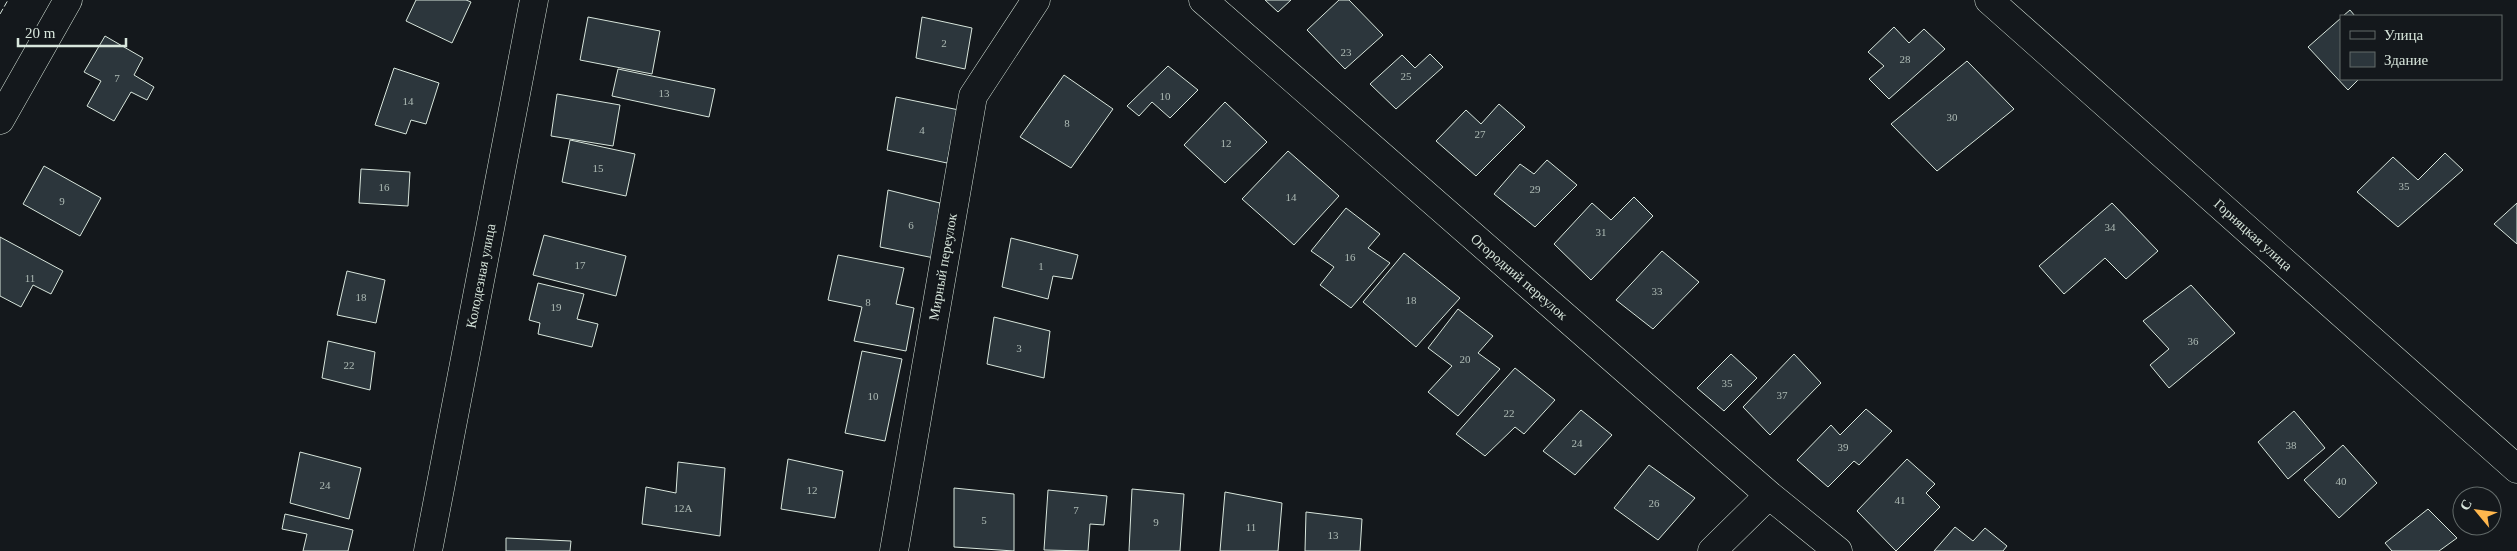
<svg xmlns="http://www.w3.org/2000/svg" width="2517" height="551" font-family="'Times New Roman',serif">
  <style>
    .building { fill: #2c363c; stroke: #d8e6dc }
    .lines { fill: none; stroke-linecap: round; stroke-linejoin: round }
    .street-casing { stroke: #d8e6dc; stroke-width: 29 }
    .secondary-casing { stroke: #d8e6dc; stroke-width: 29 }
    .street { stroke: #14181c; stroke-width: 28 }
    .secondary { stroke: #14181c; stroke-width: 28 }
    .fence { stroke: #d8e6dc; stroke-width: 1; stroke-dasharray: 6 2.5; stroke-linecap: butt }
    .labels { text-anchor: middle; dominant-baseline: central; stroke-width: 4; stroke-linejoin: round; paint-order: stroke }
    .number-label { font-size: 11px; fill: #adbab4 }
    .street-label { font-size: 14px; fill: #d8e6dc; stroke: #14181c }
  </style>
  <rect width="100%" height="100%" fill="#14181c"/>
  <!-- building -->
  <path class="building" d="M416,0h50l5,2 -19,41 -46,-22z
    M1265,0h26l-13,12z
    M1339,0h10l34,35 -38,34 -38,-39z
    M2350,10l5,6h-12z
    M588,17l72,14 -8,43 -72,-14z
    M922,17l50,11 -7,41 -49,-11z
    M2341,18v61h18l-11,11 -40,-43z
    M1894,27l15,16 15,-14 21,20 -56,50 -20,-20 15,-13 -16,-14z
    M105,36l38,22 -9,17 20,12 -7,13 -16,-8 -17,29 -27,-15 14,-25 -17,-9z
    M1430,54l13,13 -47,42 -26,-25 32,-29 13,13z
    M1967,61l47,48 -77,62 -46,-47z
    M1168,66l30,24 -28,28 -18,-16 -13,14 -12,-10z
    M394,68l45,15 -13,41 -15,-4 -5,14 -31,-9z
    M618,69l97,20 -6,28 -97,-21z
    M1064,75l49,34 -42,59 -51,-31z
    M557,94l63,11 -7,41 -62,-10z
    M896,97l63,13 -12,53 -60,-13z
    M1225,102l42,40 -42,41 -41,-38z
    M1499,104l26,23 -49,49 -40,-35 30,-31 15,14z
    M570,140l65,14 -9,42 -64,-14z
    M1288,151l51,45 -45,49 -52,-46z
    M2445,153l18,17 -65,57 -41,-35 36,-35 25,23z
    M1547,160l30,25 -42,42 -41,-33 26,-30 14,10z
    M44,166l57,32 -21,38 -57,-32z
    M361,169l49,3 -2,34 -49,-3z
    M888,190l52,13 -6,55 -54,-11z
    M1634,197l19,19 -62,64 -37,-36 38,-41 19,17z
    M2112,203l46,48 -32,28 -21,-21 -41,36 -25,-28z
    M2517,203v41l-23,-20z
    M1346,208l34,26 -12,14 22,15 -39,45 -31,-23 14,-18 -23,-16z
    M544,235l82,21 -10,40 -83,-21z
    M0,237l63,34 -12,23 -18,-9 -12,22 -21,-11z
    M1011,238l67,17 -6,24 -19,-3 -5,23 -46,-12z
    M1662,251l37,31 -46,47 -37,-29z
    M1404,253l56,45 -44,49 -53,-45z
    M838,255l66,13 -8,36 18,4 -8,43 -52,-10 8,-34 -34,-7z
    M347,271l38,9 -9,43 -39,-8z
    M538,283l46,11 -7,25 21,5 -6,23 -54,-13 2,-11 -11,-3z
    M2191,285l44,48 -66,55 -19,-23 19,-16 -26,-28z
    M1458,309l35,27 -15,17 22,16 -42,47 -30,-24 24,-26 -24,-18z
    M994,317l56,14 -6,47 -57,-14z
    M328,341l47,11 -5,38 -48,-12z
    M862,351l40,8 -17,82 -40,-8z
    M1731,354l26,24 -33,33 -27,-23z
    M1794,354l27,29 -51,52 -27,-28z
    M1515,368l40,32 -31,34 -9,-7 -30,29 -29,-22z
    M1866,409l26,22 -33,34 -5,-4 -26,26 -31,-27 34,-35 9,10z
    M1581,410l31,25 -37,40 -32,-24z
    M2294,411l31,37 -37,31 -30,-37z
    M2343,445l34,38 -38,35 -35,-38z
    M300,452l61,16 -12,51 -59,-16z
    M788,459l55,12 -8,47 -54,-9z
    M1907,459l28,25 -9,9 14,14 -44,44 -39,-40z
    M678,462l47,6 -5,68 -78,-12 4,-37 30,6z
    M1649,465l46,33 -37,42 -44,-32z
    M954,488l60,6v57l-60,-4z
    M1132,489l52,5 -4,57h-51z
    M1048,490l59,6 -3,29 -14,-1 -2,27 -44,-1z
    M1225,492l57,11 -4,48h-58z
    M2428,509l29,29 -18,13h-47l-7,-8z
    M1306,512l56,7 -2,32h-55z
    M285,514l68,16 -5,21h-45l4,-17 -25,-5z
    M1955,527l18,14 12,-13 22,18 -4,5h-69z
    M506,538l65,3 -1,10h-64z"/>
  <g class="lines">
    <!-- street casing -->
    <g class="street-casing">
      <path id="street" d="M1203,0l566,495 69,56
        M1989,0l528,469
        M0,120l68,-120
        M894,551l79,-455 63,-96
        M1712,551l57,-56"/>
    </g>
    <!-- secondary casing -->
    <g class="secondary-casing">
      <path id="secondary" d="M428,551l106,-551"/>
    </g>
    <!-- street -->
    <use href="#street" class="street"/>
    <!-- secondary -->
    <use href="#secondary" class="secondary"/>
    <!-- fence -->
    <path class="fence" d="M0,14l8,-14"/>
  </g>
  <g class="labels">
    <!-- number labels -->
    <g class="number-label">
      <text x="944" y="43">2</text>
      <text x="1346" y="52">23</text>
      <text x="1905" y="59">28</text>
      <text x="1406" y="76">25</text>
      <text x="117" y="78">7</text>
      <text x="664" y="93">13</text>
      <text x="1165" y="96">10</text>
      <text x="408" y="101">14</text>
      <text x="1952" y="117">30</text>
      <text x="1067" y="123">8</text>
      <text x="922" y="130">4</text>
      <text x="1480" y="134">27</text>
      <text x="1226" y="143">12</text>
      <text x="598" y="168">15</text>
      <text x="2404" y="186">35</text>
      <text x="384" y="187">16</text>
      <text x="1535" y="189">29</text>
      <text x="1291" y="197">14</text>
      <text x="62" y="201">9</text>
      <text x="911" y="225">6</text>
      <text x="2110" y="227">34</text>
      <text x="1601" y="232">31</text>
      <text x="1350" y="257">16</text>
      <text x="580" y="265">17</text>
      <text x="1041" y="266">1</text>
      <text x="30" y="278">11</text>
      <text x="1657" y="291">33</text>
      <text x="361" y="297">18</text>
      <text x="1411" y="300">18</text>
      <text x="868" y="302">8</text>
      <text x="556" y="307">19</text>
      <text x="2193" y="341">36</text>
      <text x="1019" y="348">3</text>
      <text x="1465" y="359">20</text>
      <text x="349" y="365">22</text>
      <text x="1727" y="383">35</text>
      <text x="1782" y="395">37</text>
      <text x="873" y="396">10</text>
      <text x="1509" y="413">22</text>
      <text x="1577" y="443">24</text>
      <text x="2291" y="445">38</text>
      <text x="1843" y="447">39</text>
      <text x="2341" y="481">40</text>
      <text x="325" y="485">24</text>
      <text x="812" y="490">12</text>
      <text x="1900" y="500">41</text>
      <text x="1654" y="503">26</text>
      <text x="683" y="508">12А</text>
      <text x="1076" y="510">7</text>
      <text x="984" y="520">5</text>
      <text x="1156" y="522">9</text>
      <text x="1251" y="527">11</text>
      <text x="1333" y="535">13</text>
    </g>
    <!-- street labels -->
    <g class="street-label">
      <text transform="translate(2253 235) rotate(42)">Горняцкая улица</text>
      <text transform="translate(943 267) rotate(-80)">Мирный переулок</text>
      <text transform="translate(481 276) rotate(-79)">Колодезная улица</text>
      <text transform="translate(1519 277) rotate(41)">Огородний переулок</text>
    </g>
  </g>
  <!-- legend -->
  <rect x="2340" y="15" width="162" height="65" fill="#14181c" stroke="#626a69"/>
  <rect x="2350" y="31" width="25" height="8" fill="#14181c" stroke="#626a69"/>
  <text x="2384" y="40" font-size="15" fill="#d8e6dc">Улица</text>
  <rect x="2350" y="52" width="25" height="15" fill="#2c363c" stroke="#626a69"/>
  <text x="2384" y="65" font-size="15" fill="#d8e6dc">Здание</text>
  <!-- north arrow -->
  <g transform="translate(2477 511) rotate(299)"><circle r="24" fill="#14181c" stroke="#626a69"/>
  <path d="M0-4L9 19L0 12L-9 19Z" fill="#ffb74d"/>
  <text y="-8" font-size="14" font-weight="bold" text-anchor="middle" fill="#d8e6dc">С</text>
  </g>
  <!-- scale -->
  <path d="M18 38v8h108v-8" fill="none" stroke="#d8e6dc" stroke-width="2.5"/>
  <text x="25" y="38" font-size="15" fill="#d8e6dc" stroke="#14181c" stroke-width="4" paint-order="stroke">20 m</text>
</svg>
